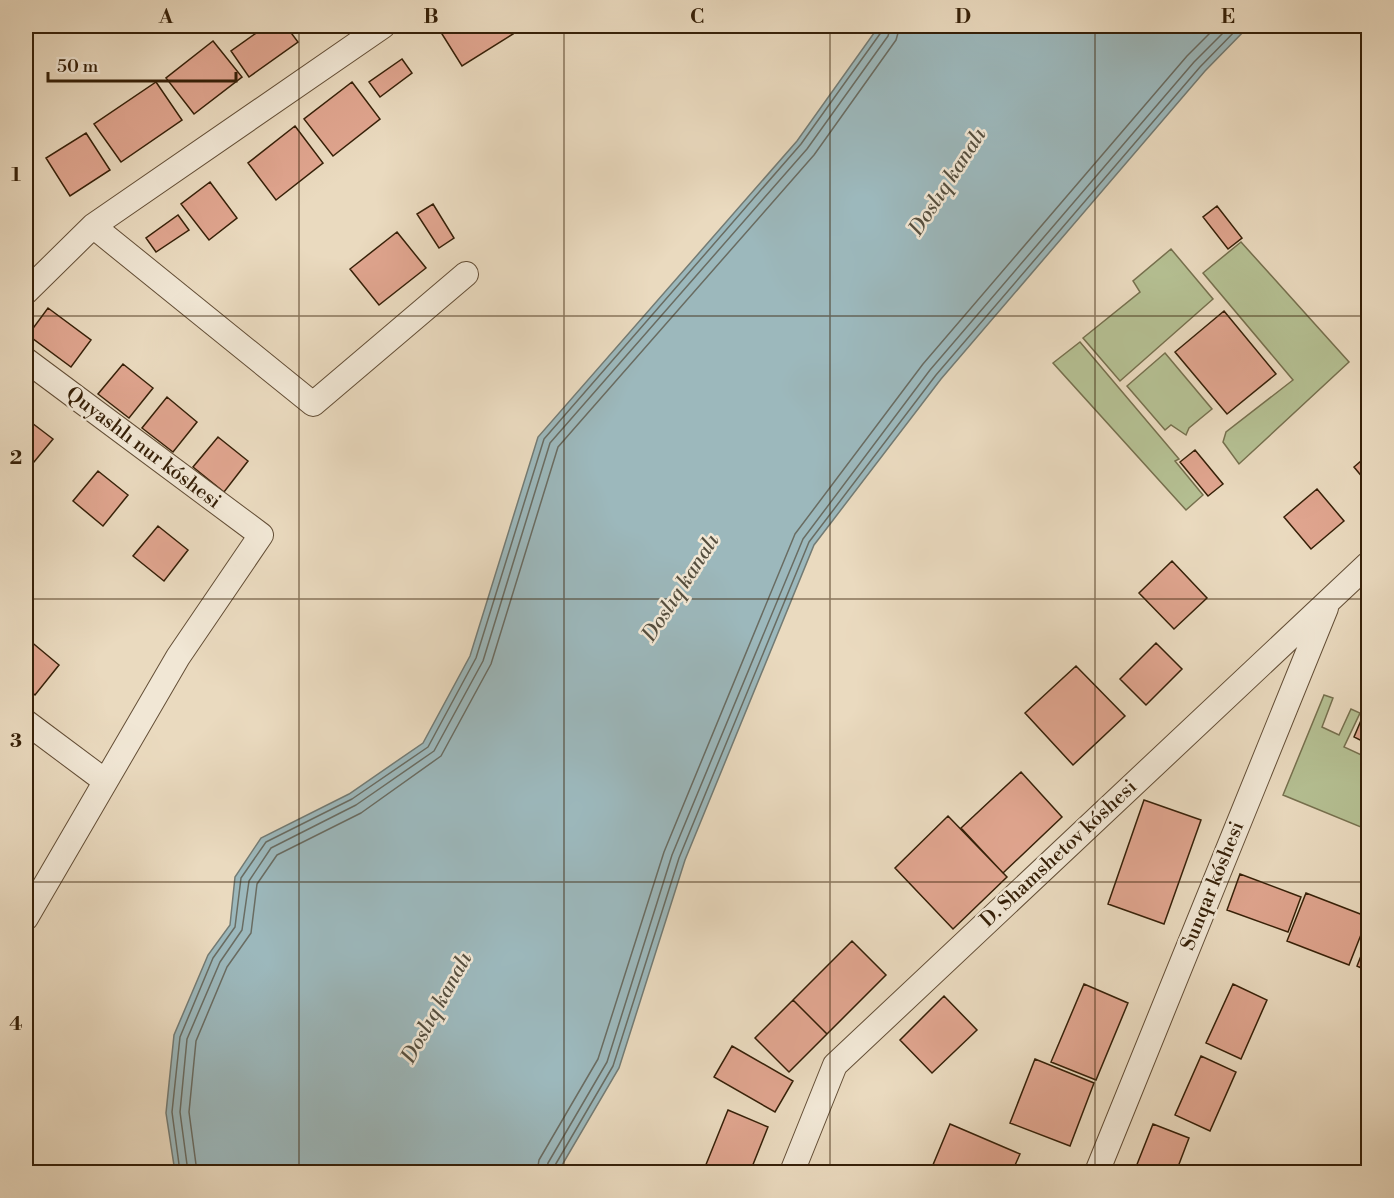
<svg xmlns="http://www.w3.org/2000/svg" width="1394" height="1198" font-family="'Libre Bodoni',serif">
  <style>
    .green { fill: #b5c093; stroke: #76704e; stroke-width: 1.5 }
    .water { fill: #9cb8bc; stroke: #737b74; stroke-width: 1.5 }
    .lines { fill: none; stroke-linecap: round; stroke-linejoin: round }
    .shore { stroke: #696c62; stroke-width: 1.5 }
    .building { fill: #e0a58f; stroke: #362008; stroke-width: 1.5 }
    .street-casing { stroke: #634e36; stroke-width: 26 }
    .street { stroke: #f1e7d5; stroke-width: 24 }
    .grid { fill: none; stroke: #362008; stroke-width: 1.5; stroke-opacity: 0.55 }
    .labels { text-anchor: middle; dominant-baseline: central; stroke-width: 5; stroke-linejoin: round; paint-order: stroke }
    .street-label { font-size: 20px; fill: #362008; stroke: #f1e7d5 }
    .water-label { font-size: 21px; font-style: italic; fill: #554e3e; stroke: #f1e7d5 }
    .neatline { fill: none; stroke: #362008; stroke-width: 2 }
    .grid-label { font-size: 20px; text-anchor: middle; font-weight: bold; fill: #362008 }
  </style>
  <rect width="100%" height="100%" fill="#eadabf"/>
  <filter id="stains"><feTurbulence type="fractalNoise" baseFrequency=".00333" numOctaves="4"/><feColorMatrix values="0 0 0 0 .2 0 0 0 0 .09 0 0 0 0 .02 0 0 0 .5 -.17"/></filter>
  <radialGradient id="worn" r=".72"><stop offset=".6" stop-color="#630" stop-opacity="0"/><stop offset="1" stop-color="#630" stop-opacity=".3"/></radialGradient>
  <!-- green -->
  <path class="green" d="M1241,242l108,120 -110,102 -16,-22 3,-10 67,-52 -90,-107z
    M1171,249l42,50 -93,82 -37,-43 57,-46 -7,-11z
    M1080,342l99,117 -4,2 28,34 -17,15 -133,-147z
    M1165,353l47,56 -23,19 -3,7 -15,-10 -6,5 -38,-44z
    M1324,695l9,3 -11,29 17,8 12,-26 9,4 -16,34 24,11v72l-85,-35z"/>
  <!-- water -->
  <path class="water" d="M879,26h370l-44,45 -264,308 -127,166 -129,315 -66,208 -61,104h-383l-9,-59 8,-78 34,-80 22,-30 5,-48 26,-39 88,-44 74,-51 47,-87 68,-219 259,-296z"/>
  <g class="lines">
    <!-- shore -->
    <path class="shore" d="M180,1172l-8,-60 8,-75 33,-79 22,-31 6,-49 25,-36 86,-43 76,-52 48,-89 68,-219 257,-295 81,-113 1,-5
      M188,1172l-8,-60 7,-73 33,-77 22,-32 7,-49 22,-33 85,-43 78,-54 49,-90 67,-218 257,-294 81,-113 3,-10
      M197,1172l-8,-60 7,-71 31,-74 24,-34 6,-49 20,-29 84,-42 80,-57 50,-92 67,-217 256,-292 82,-115 4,-14
      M537,1172l2,-12 59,-101 66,-207 131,-318 128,-170 264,-308 30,-30
      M546,1172l2,-9 59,-101 65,-207 131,-316 127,-169 264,-308 36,-36
      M553,1172l1,-5 59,-101 66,-208 130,-316 127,-167 264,-308 40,-41"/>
  </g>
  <!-- building -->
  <path class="building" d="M266,26h20l12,16 -49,35 -18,-26z
    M437,26h70l6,8 -51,32z
    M213,41l29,36 -48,37 -28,-36z
    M402,59l10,14 -32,24 -11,-15z
    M156,82l26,38 -61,42 -27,-38z
    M352,82l28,37 -47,37 -29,-37z
    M295,126l28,37 -47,37 -28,-37z
    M86,133l24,37 -40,26 -24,-38z
    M210,182l27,36 -28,22 -28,-36z
    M433,204l21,34 -15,10 -22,-34z
    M1217,206l25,32 -14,11 -25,-32z
    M178,215l11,15 -33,22 -10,-14z
    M397,232l29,36 -47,37 -29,-36z
    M48,308l43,32 -20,27 -43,-32z
    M1224,311l52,63 -49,40 -52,-62z
    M123,364l30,24 -24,30 -31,-24z
    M167,397l30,25 -24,30 -31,-24z
    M32,423l21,16 -24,29 -3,-3v-34z
    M218,437l30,24 -24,31 -31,-25z
    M1195,450l28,34 -15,12 -28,-34z
    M1368,455v29l-14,-17z
    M98,471l30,24 -25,31 -30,-25z
    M1317,489l27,32 -33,28 -27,-32z
    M158,526l30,24 -24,31 -31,-25z
    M1172,561l35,37 -33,31 -35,-36z
    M29,640l30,25 -24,30 -9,-8v-43z
    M1156,643l26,26 -36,36 -26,-26z
    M1076,666l49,50 -52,49 -48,-52z
    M1368,704v40l-14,-7z
    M1021,772l41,45 -59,56 -42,-45z
    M1144,800l57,20 -37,104 -56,-20z
    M948,816l59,61 -54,52 -58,-61z
    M1240,874l61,23 -13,35 -61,-22z
    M1306,893l62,24 -19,48 -62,-24z
    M1368,938v33l-11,-5z
    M852,941l34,34 -59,59 -34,-34z
    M1084,984l44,19 -32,77 -45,-18z
    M1233,984l34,16 -26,59 -35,-16z
    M944,996l33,34 -45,43 -32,-33z
    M793,1000l34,34 -38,38 -34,-34z
    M732,1046l61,35 -18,31 -61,-35z
    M1201,1056l35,16 -26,59 -35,-16z
    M1035,1059l59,24 -24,63 -60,-23z
    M728,1110l40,17 -18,45h-47z
    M950,1124l70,30 -8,18h-82z
    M1153,1124l36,14 -13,34h-42z
    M1117,1167l15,5h-17z"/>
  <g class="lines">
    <!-- street casing -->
    <g class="street-casing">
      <path id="street" d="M93,226l220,178 153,-130
        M26,292l67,-66 290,-200
        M26,360l235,175 -83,122 -152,261
        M26,722l79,59
        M792,1172l43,-107 533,-501
        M1097,1172l229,-564"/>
    </g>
    <!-- street -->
    <use href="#street" class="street"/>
  </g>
  <!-- grid -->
  <path class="grid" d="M299,26v1146M564,26v1146M830,26v1146M1095,26v1146M26,316h1342M26,599h1342M26,882h1342"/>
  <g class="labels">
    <!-- street labels -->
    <g class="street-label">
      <text transform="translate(143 448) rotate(37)">Quyashlı nur kóshesi</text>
      <text transform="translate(1059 854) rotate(-43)">D. Shamshetov kóshesi</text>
      <text transform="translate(1213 886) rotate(-68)">Sunqar kóshesi</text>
    </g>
    <!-- water labels -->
    <g class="water-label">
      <text transform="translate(948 182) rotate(-57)">Doslıq kanalı</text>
      <text transform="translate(681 588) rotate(-57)">Doslıq kanalı</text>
      <text transform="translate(437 1008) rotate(-61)">Doslıq kanalı</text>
    </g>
  </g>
  <!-- margin -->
  <rect width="1394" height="1198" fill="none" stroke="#eadabf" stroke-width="66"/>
  <!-- scale -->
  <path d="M48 72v9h188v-9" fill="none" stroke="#362008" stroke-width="3"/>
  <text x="57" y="72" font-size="18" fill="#362008" stroke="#f1e7d5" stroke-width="4.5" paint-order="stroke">50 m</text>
  <rect x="33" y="33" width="1328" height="1132" class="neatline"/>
  <g class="grid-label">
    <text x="166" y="23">A</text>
    <text x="431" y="23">B</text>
    <text x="697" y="23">C</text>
    <text x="963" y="23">D</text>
    <text x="1228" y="23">E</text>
    <text x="16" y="181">1</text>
    <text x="16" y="464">2</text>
    <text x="16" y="747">3</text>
    <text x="16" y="1030">4</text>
  </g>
  <rect width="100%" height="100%" filter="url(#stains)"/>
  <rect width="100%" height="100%" fill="url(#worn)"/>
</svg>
